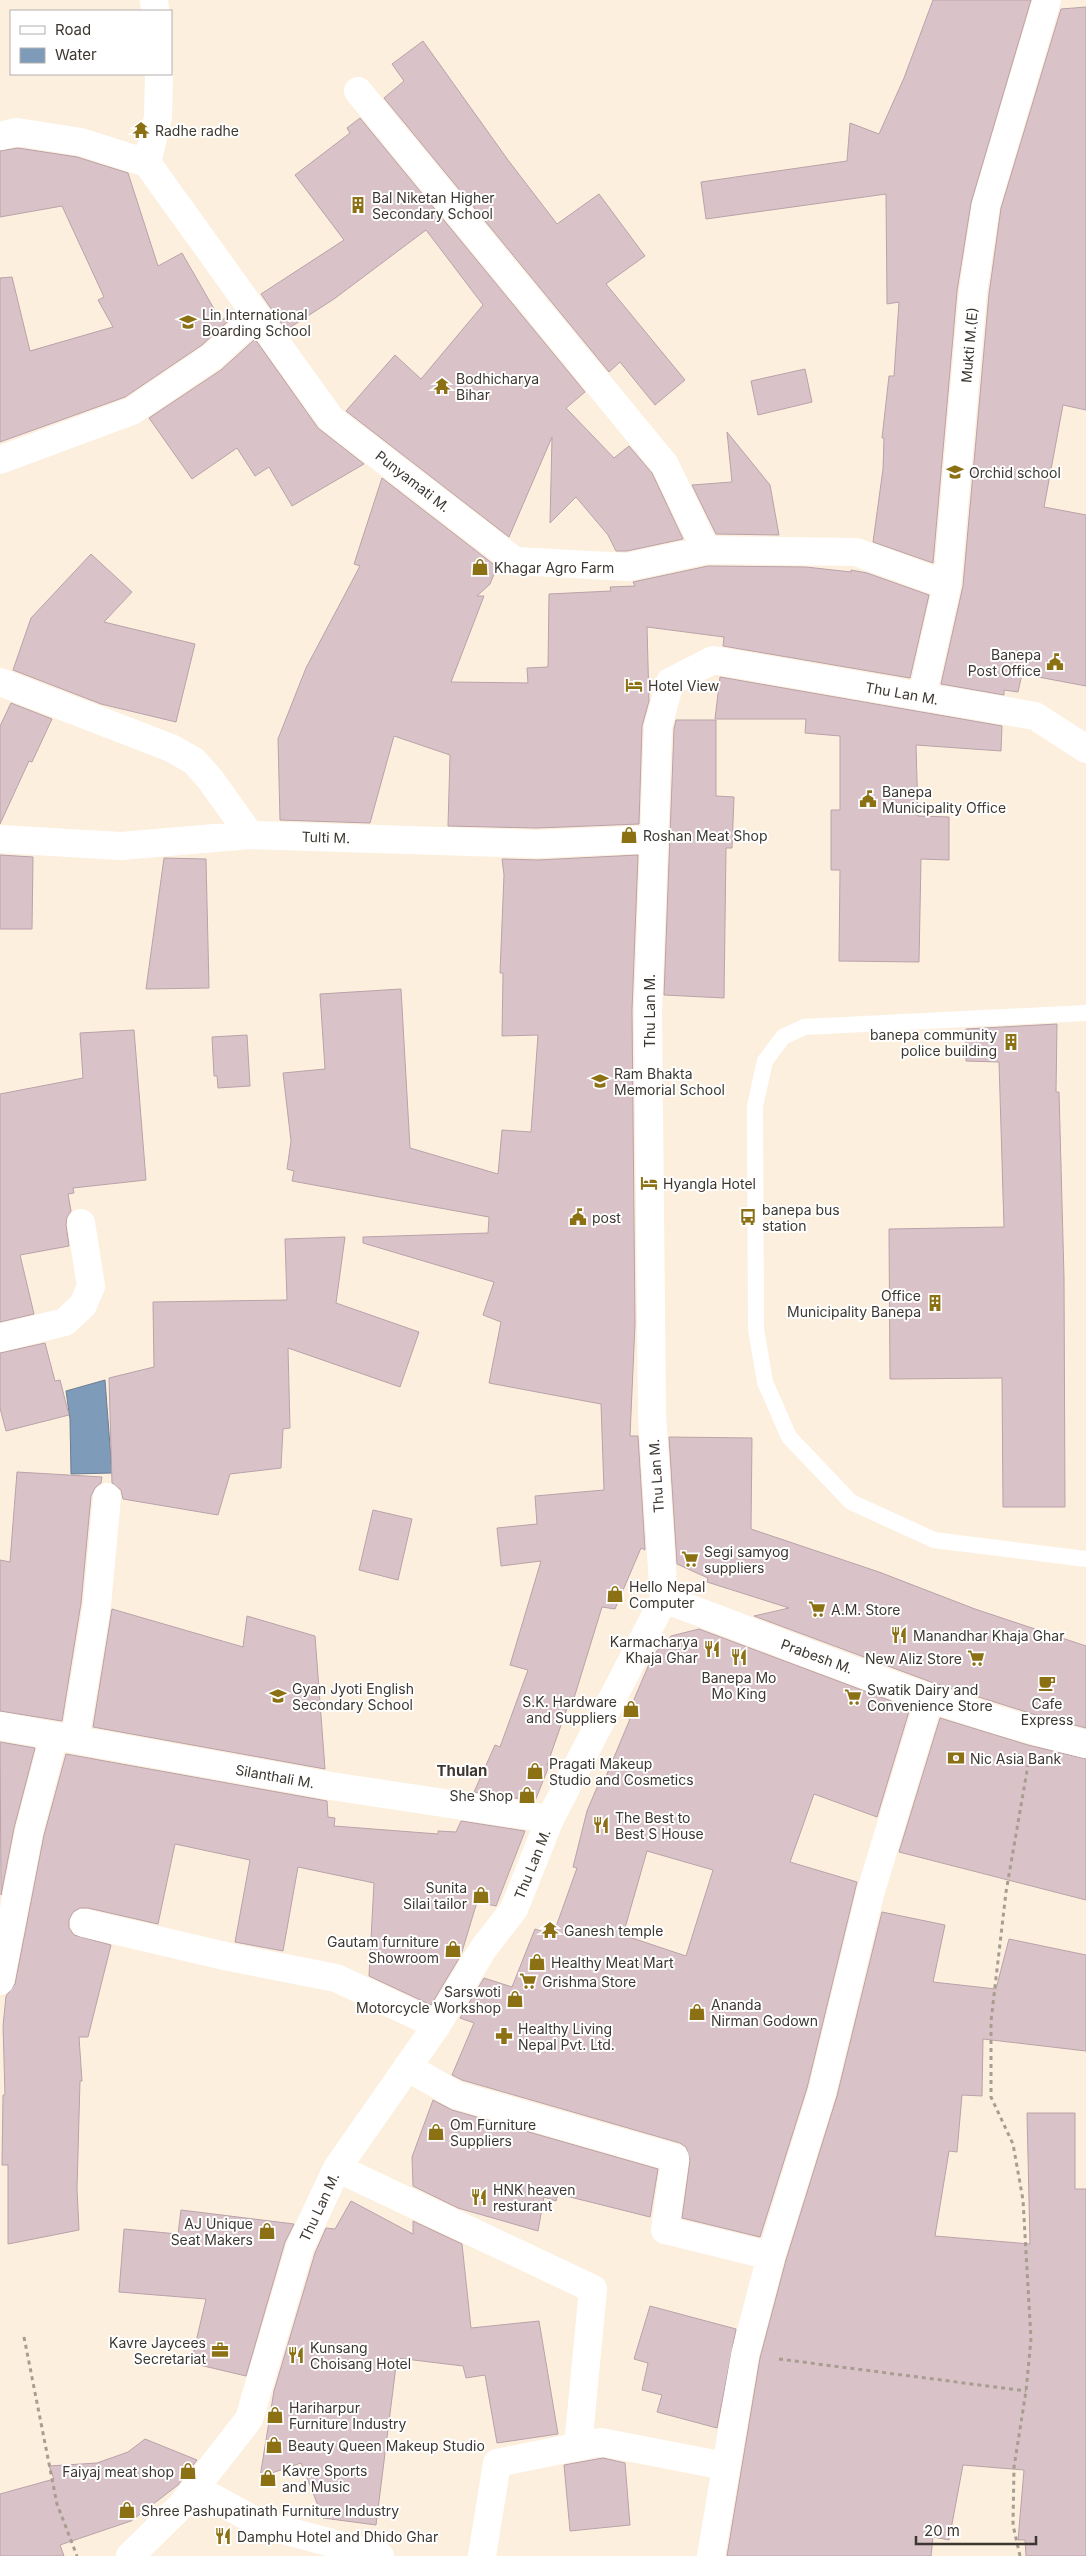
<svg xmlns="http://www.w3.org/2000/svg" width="1086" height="2556" font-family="Inter,sans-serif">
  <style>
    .water { fill: #7e9bba; stroke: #6a7d91 }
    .building { fill: #dac2c9; stroke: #b9a2a9; fill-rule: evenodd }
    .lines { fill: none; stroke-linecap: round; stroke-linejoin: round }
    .path { stroke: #a89d91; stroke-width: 3; stroke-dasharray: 4 4; stroke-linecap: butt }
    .lane { stroke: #fff; stroke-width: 16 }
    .street { stroke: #fff; stroke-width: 28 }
    .labels { text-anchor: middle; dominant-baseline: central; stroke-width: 4; stroke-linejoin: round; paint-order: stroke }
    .poi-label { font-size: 14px; fill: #3d3731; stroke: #fff; text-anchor: start }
    .street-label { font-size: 14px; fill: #3d3731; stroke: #fff }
    .neighbourhood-label { font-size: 15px; font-weight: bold; fill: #3d3731; stroke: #fff }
  </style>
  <rect width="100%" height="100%" fill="#fdefdd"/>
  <!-- water -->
  <path class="water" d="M105,1380l7,93 -41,1 -1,-55 -4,-28z"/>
  <!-- building -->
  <path class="building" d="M933,0h98l-60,203 -14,88 -24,272 -60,-21 10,-73 1,-31h-2l7,-62h5l5,-74 -12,2 -1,-110 -180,25 -5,-37 146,-21 3,-38 29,11 25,-56z
    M1086,7v403l-23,-5 -19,102 42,8v171l-64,-12 -4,18 -14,-2v5l-63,-11 22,-98 26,-292 12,-86 60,-199z
    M423,41l85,119 49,64 42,-30 46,62 -39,28 79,96 -30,25 -35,-43 -11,10 -225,-274 20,-17 -12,-17z
    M360,118l225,274 -19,16 48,50 15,-12 23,27 31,66 -56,12h-11l-8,-16 -32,-38 -26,26 2,-86 -43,100 -163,-126 49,-56 26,24 62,-74 -57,-75 -92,69 -48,31 -25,-36 83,-54 -49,-65 55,-42 -3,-5z
    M18,148l59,9 51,16 30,93 24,-13 39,68 13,-10 2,3 -34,31 -77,52 -125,45v-164l12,-1 18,74 83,-24 -15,-27 6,-3 -42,-91 -62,11v-66z
    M255,339l63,89 46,36 -72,42 -23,-39 -14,9 -18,-28 -45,31 -43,-61 72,-48z
    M805,369l7,33 -54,13 -7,-34z
    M727,432l43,53 9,50 -63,-1 -24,-49 40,-3z
    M382,478l115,89 -7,17 -13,12h7l-33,86 77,1 -1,-15 21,-1 1,-73 62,-3 -1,-4 25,-1 -2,-4 75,-16 98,1 45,5v-2l16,3 62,22 -19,83 -187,-32 1,-9 -77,-10 2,74 -7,25 -3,98 -102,4 -89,-2 2,-71 -56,-19 -24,87 -90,-3 -2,-81 28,-71 54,-102 -6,-2z
    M91,554l41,38 -28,30 91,22 -19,78 -75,-18 -88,-34 18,-52z
    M720,677l282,49 -1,25 -85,-6 2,71 31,1v43l-28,-1 -2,103 -80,-1 1,-91h-9v-60h9v-74l-35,-3 1,-14h-91z
    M11,703l41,16 -20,43 -3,-1 -29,63v-98z
    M676,720h40v76l18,1 -2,51h-6l-2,150 -60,-3 10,-266z
    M0,855l33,2 -1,72h-32z
    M638,855l-6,155 3,314 -5,112h8l7,114 -4,-2 -26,61 -13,-2 -28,91 -3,-1 -24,68 2,1 -14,35 -61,-9 21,-47 5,2 28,-77 -18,-5 31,-104 -40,5 -4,-38 40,-4 -2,-28 69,-6 -3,-86 -112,-21 12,-61 -18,-7 11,-33 -131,-39v-6l125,-4 1,-16 -197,-36 2,-10 -7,-2 4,-28 -8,-68 42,-4 -5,-75 81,-5 9,159 88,26 4,-44 29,2 7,-97 -36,1 1,-63h-3l4,-98 -2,-16 36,1z
    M164,858l42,1 3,129 -63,1z
    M1057,1024l-1,68h3l5,185 1,230h-62l-1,-129 -112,1 -1,-150 115,-2 -5,-165 -33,-1v-32z
    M134,1030l12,150 -73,8 1,5 -6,1 3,17 -4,6 -1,8 3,21 -49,9 14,59 -34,8v-228l83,-16 -3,-45z
    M247,1035l3,51 -32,2 -1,-12h-3l-2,-39z
    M345,1237l-9,66 83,29 -19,55 -112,-39 2,80 -7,1 -2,39 -51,6 -12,41 -95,-16 -2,-9 -9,-7 -3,-105 45,-11 -1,-65 134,-2 -2,-61z
    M45,1343l10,38 5,-1 9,35 -63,16 -6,-23v-55z
    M669,1437l83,1 -1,91 128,43 96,37 111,37v82l-50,-13 -105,-33 -177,-66 35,-8 -82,-26 1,-4 -31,-14z
    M17,1472l85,5 -1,6 -6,5 -4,8 -10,107 -19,118 -62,-10v-151l10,2z
    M373,1510l39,9 -14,61 -39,-10z
    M112,1609l131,38 4,-31 68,20 10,133 -232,-42z
    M699,1629l211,79 -33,109 -63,-23 -24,68 67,20 -50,206 -47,149 -78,-19 8,-58 -4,-13 -6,-4 -218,-63 -10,-5 22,-52 -14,-5 24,-40 28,9 23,-58 18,6 24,-67 -4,-1 14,-56 11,-26 4,1 28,-67 -4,-1 27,-63 18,-19zM647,1851l66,19 -27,86 -63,-21z
    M940,1718l88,27 58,14v141l-187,-48z
    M0,1742l35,6 -21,80 -13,67z
    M66,1754l261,47 1,16 7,1 -1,8 104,8v-3l18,1 5,-11 64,10 -29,75 -19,-4 -16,53 -30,50 -62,-29 5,-93 -76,-16 -15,84 -48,-9 15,-82 -75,-16 -17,80 -70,-16h-8l-7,4 -4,8v8l5,7 37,10 -23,92h-9l3,44h-2l-3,108 2,41 -71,14v-79h-6l1,-70h2l-2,-69 3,-30 9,-12 29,-149z
    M882,1912l63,13 -12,57 63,7 13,-50 77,16v96l-103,-12 -1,57 -20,-1 -5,57 -8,-1 -14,85 95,8 -3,-131h48v76h11v367h-60l-1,-16h-7l6,-70 -61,-5 -14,75 -16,-3 -2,19h-204l33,-198 26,-98 51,-164z
    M433,2100l19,10 206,59 -8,48 -92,-23 -2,7 -12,-4 -6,34 -80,-23 -45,-22 -1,-29z
    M351,2201l62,33v-13l49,23 9,84 68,-7 19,113 -61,9 -12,-68 -19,3 -3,-12 -66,-8 -21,167 -53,-7 -22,-55 -41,14 14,-86 41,-138 11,-25 9,1z
    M181,2210l113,14 -9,18 -39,134 -55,-13 15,-64 -87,-7 5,-63 54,5z
    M650,2306l86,23 -19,99 -60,-16 5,-17 -20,-5 6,-27 -14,-4z
    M145,2439l52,21 -19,25 -47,36 -71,24 4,11h-64v-62l54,-15 -5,-13 48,-3 31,-11z
    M603,2458l22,5 5,62 -60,6 -6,-66z"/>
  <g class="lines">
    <!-- path -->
    <path class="path" d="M24,2337l33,167 20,52
      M779,2359l247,32
      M1020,2556l-7,-31 1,-58 12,-76 5,-52 -8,-139 -10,-56 -22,-47v-76l15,-129 22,-127"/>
    <!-- lane -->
    <path class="lane" d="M1086,1013l-282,14 -21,10 -18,24 -10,45 1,223 9,53 24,55 62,65 83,38 152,19"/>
    <!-- street -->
    <path class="street" d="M154,0l1,11
      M358,91l307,374 41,85
      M0,136l17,-4 64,10 66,21 184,256 184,142 113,6 78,-17 150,2 91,33
      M147,163l11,-46 1,-43
      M0,460l132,-49 80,-54 45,-41
      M0,682l171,66 23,13 16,18 40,56
      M922,697l25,-112 26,-293 13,-87 61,-205
      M0,839l121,7 129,-11 287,9 116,-5
      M0,1338l65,-16 18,-17 8,-19 -10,-63
      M664,1599c139,51 278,111 422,145
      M0,1726l331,60 219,33
      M75,1739l22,-134 10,-108
      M84,1923l145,34 107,21 101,47
      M0,1981l29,-149 25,-96
      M407,2067l49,28 219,63 -10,72 106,26
      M337,2168l256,121 -15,158
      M195,2488l66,36 119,32
      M130,2556l51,-50 68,-87 51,-172 37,-79 100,-143 46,-76 31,-40 36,-90 114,-220 -12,-184 -4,-405 10,-283 12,-45 43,-22 322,56 51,33
      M482,2556l15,-93 104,-21 124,24
      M711,2556l34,-201 26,-99 51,-164 48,-198 60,-197"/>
  </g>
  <!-- icons -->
  <defs>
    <g id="temple-bare" transform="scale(1.35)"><path d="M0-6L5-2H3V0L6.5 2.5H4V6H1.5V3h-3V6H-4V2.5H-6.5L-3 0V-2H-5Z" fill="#8c7114" stroke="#fff" stroke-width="2.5" paint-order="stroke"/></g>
    <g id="building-bare" transform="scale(1.35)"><path d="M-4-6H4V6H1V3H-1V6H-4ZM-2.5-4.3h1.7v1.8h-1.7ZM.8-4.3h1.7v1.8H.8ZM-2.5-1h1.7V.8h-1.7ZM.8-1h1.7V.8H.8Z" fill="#8c7114" stroke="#fff" stroke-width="2.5" paint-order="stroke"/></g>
    <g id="school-bare" transform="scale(1.35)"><path d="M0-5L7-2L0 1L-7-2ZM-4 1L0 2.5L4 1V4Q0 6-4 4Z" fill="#8c7114" stroke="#fff" stroke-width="2.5" paint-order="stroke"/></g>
    <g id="shop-bare" transform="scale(1.35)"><path d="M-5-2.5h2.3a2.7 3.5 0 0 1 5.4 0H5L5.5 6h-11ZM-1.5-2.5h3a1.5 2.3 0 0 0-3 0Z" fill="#8c7114" stroke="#fff" stroke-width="2.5" paint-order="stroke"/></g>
    <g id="civic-bare" transform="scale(1.35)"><path d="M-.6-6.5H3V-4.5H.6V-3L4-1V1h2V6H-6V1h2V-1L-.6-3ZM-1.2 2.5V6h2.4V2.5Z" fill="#8c7114" stroke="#fff" stroke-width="2.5" paint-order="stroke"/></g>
    <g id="hotel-bare" transform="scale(1.35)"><path d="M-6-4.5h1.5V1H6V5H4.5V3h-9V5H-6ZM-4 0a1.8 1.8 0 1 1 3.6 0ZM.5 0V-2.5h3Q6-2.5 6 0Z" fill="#8c7114" stroke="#fff" stroke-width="2.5" paint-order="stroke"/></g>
    <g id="bus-bare" transform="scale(1.35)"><path d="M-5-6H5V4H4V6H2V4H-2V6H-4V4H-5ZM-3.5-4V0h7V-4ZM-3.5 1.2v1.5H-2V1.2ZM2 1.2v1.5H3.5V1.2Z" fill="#8c7114" stroke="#fff" stroke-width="2.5" paint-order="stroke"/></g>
    <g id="supermarket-bare" transform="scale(1.35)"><path d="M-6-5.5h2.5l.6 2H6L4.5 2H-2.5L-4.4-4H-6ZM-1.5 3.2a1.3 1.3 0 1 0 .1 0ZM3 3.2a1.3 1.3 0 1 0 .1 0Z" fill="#8c7114" stroke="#fff" stroke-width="2.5" paint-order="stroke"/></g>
    <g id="restaurant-bare" transform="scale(1.35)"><path d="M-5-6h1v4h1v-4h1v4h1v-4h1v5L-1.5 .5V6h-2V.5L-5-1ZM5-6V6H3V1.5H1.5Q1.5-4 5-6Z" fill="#8c7114" stroke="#fff" stroke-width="2.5" paint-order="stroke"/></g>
    <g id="cafe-bare" transform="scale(1.35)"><path d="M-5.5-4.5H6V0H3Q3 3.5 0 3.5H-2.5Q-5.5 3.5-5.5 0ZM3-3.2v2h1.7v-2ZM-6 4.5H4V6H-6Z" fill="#8c7114" stroke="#fff" stroke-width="2.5" paint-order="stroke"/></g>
    <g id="bank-bare" transform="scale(1.35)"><path d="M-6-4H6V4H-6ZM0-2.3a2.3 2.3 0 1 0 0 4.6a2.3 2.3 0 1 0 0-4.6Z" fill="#8c7114" stroke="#fff" stroke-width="2.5" paint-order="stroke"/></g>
    <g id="pharmacy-bare" transform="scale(1.35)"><path d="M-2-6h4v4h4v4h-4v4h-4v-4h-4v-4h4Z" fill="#8c7114" stroke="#fff" stroke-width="2.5" paint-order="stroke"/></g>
    <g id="office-bare" transform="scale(1.35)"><path d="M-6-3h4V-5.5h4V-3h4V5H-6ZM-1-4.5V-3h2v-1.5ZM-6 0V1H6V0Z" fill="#8c7114" stroke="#fff" stroke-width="2.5" paint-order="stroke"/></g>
  </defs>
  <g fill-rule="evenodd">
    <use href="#temple-bare" x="141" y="130"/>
    <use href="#building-bare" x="358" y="205"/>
    <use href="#school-bare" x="188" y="322"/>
    <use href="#temple-bare" x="442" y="386"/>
    <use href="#school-bare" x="955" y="472"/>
    <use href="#shop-bare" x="480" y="567"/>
    <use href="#civic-bare" x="1055" y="662"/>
    <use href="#hotel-bare" x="634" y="685"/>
    <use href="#civic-bare" x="868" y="799"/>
    <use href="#shop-bare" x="629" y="835"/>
    <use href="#building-bare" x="1011" y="1042"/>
    <use href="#school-bare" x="600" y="1081"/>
    <use href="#hotel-bare" x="649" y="1183"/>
    <use href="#civic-bare" x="578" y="1217"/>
    <use href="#bus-bare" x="748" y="1217"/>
    <use href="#building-bare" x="935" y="1303"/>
    <use href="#supermarket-bare" x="690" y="1559"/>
    <use href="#shop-bare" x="615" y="1594"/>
    <use href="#supermarket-bare" x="817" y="1609"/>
    <use href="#restaurant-bare" x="899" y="1635"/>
    <use href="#restaurant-bare" x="712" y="1649"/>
    <use href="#restaurant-bare" x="739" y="1657"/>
    <use href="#supermarket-bare" x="976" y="1658"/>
    <use href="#cafe-bare" x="1047" y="1683"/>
    <use href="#school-bare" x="278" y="1696"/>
    <use href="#supermarket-bare" x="853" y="1697"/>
    <use href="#shop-bare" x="631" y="1709"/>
    <use href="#bank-bare" x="956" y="1758"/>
    <use href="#shop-bare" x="535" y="1771"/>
    <use href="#shop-bare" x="527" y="1795"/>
    <use href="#restaurant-bare" x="601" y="1825"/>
    <use href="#shop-bare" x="481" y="1895"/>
    <use href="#temple-bare" x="550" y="1930"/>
    <use href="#shop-bare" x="453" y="1949"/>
    <use href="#shop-bare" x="537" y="1962"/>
    <use href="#supermarket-bare" x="528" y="1981"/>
    <use href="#shop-bare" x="515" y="1999"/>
    <use href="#shop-bare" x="697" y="2012"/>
    <use href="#pharmacy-bare" x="504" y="2036"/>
    <use href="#shop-bare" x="436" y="2132"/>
    <use href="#restaurant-bare" x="479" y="2197"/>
    <use href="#shop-bare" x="267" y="2231"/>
    <use href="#office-bare" x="220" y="2350"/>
    <use href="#restaurant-bare" x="296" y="2355"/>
    <use href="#shop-bare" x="275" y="2415"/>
    <use href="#shop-bare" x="274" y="2445"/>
    <use href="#shop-bare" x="188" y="2471"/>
    <use href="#shop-bare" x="268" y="2478"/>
    <use href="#shop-bare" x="127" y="2510"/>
    <use href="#restaurant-bare" x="223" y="2536"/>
  </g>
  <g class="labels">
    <!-- poi labels -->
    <g class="poi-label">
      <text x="155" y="130">Radhe radhe</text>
      <text x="372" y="197">Bal Niketan Higher<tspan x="372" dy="16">Secondary School</tspan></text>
      <text x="202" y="314">Lin International<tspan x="202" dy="16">Boarding School</tspan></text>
      <text x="456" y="378">Bodhicharya<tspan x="456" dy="16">Bihar</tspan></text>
      <text x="969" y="472">Orchid school</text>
      <text x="494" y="567">Khagar Agro Farm</text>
      <text x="1041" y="654" text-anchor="end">Banepa<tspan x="1041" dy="16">Post Office</tspan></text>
      <text x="648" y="685">Hotel View</text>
      <text x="882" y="791">Banepa<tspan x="882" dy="16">Municipality Office</tspan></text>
      <text x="643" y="835">Roshan Meat Shop</text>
      <text x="997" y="1034" text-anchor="end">banepa community<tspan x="997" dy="16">police building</tspan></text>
      <text x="614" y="1073">Ram Bhakta<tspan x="614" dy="16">Memorial School</tspan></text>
      <text x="663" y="1183">Hyangla Hotel</text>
      <text x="762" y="1209">banepa bus<tspan x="762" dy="16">station</tspan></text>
      <text x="592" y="1217">post</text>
      <text x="921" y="1295" text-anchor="end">Office<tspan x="921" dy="16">Municipality Banepa</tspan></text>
      <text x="704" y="1551">Segi samyog<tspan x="704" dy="16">suppliers</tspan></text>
      <text x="629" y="1586">Hello Nepal<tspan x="629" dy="16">Computer</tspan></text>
      <text x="831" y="1609">A.M. Store</text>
      <text x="913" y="1635">Manandhar Khaja Ghar</text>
      <text x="698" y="1641" text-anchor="end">Karmacharya<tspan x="698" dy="16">Khaja Ghar</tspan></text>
      <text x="962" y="1658" text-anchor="end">New Aliz Store</text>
      <text x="739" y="1677" text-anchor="middle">Banepa Mo<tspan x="739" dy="16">Mo King</tspan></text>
      <text x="292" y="1688">Gyan Jyoti English<tspan x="292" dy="16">Secondary School</tspan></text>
      <text x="867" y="1689">Swatik Dairy and<tspan x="867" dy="16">Convenience Store</tspan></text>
      <text x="617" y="1701" text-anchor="end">S.K. Hardware<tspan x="617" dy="16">and Suppliers</tspan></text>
      <text x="1047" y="1703" text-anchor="middle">Cafe<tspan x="1047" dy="16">Express</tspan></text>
      <text x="970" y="1758">Nic Asia Bank</text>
      <text x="549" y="1763">Pragati Makeup<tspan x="549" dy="16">Studio and Cosmetics</tspan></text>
      <text x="513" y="1795" text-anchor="end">She Shop</text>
      <text x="615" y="1817">The Best to<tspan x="615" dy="16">Best S House</tspan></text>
      <text x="467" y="1887" text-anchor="end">Sunita<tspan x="467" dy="16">Silai tailor</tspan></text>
      <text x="564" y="1930">Ganesh temple</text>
      <text x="439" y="1941" text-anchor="end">Gautam furniture<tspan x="439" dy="16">Showroom</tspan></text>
      <text x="551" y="1962">Healthy Meat Mart</text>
      <text x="542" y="1981">Grishma Store</text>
      <text x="501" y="1991" text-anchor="end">Sarswoti<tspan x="501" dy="16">Motorcycle Workshop</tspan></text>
      <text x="711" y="2004">Ananda<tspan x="711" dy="16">Nirman Godown</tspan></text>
      <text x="518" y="2028">Healthy Living<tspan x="518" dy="16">Nepal Pvt. Ltd.</tspan></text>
      <text x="450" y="2124">Om Furniture<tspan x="450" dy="16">Suppliers</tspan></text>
      <text x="493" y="2189">HNK heaven<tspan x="493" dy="16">resturant</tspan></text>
      <text x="253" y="2223" text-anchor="end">AJ Unique<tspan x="253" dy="16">Seat Makers</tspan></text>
      <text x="206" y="2342" text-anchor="end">Kavre Jaycees<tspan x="206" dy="16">Secretariat</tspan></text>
      <text x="310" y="2347">Kunsang<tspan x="310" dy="16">Choisang Hotel</tspan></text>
      <text x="289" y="2407">Hariharpur<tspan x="289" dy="16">Furniture Industry</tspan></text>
      <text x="288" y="2445">Beauty Queen Makeup Studio</text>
      <text x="282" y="2470">Kavre Sports<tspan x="282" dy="16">and Music</tspan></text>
      <text x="174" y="2471" text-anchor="end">Faiyaj meat shop</text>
      <text x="141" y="2510">Shree Pashupatinath Furniture Industry</text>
      <text x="237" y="2536">Damphu Hotel and Dhido Ghar</text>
    </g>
    <!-- street labels -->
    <g class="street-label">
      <text transform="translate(969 345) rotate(-85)">Mukti M.(E)</text>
      <text transform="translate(413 481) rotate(38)">Punyamati M.</text>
      <text transform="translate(902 693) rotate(10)">Thu Lan M.</text>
      <text transform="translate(326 837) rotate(2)">Tulti M.</text>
      <text transform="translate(649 1011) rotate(-90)">Thu Lan M.</text>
      <text transform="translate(656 1476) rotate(-94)">Thu Lan M.</text>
      <text transform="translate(817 1656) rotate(20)">Prabesh M.</text>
      <text transform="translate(275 1776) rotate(10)">Silanthali M.</text>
      <text transform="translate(532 1864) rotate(-68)">Thu Lan M.</text>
      <text transform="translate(319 2207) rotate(-65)">Thu Lan M.</text>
    </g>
    <!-- neighbourhood labels -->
    <g class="neighbourhood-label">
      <text x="462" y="1770">Thulan</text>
    </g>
  </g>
  <!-- legend -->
  <rect x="10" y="10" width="162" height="65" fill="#ffffff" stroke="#b1afad"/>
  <rect x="20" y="26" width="25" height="8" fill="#ffffff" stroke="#b1afad"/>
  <text x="55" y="35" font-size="15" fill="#3d3731">Road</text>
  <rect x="20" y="48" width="25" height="15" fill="#7e9bba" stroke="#b1afad"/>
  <text x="55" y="60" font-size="15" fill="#3d3731">Water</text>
  <!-- scale -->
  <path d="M916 2536v8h120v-8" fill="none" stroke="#3d3731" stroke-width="2.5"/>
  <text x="924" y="2536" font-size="15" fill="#3d3731" stroke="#ffffff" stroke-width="4" paint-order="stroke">20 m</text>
</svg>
